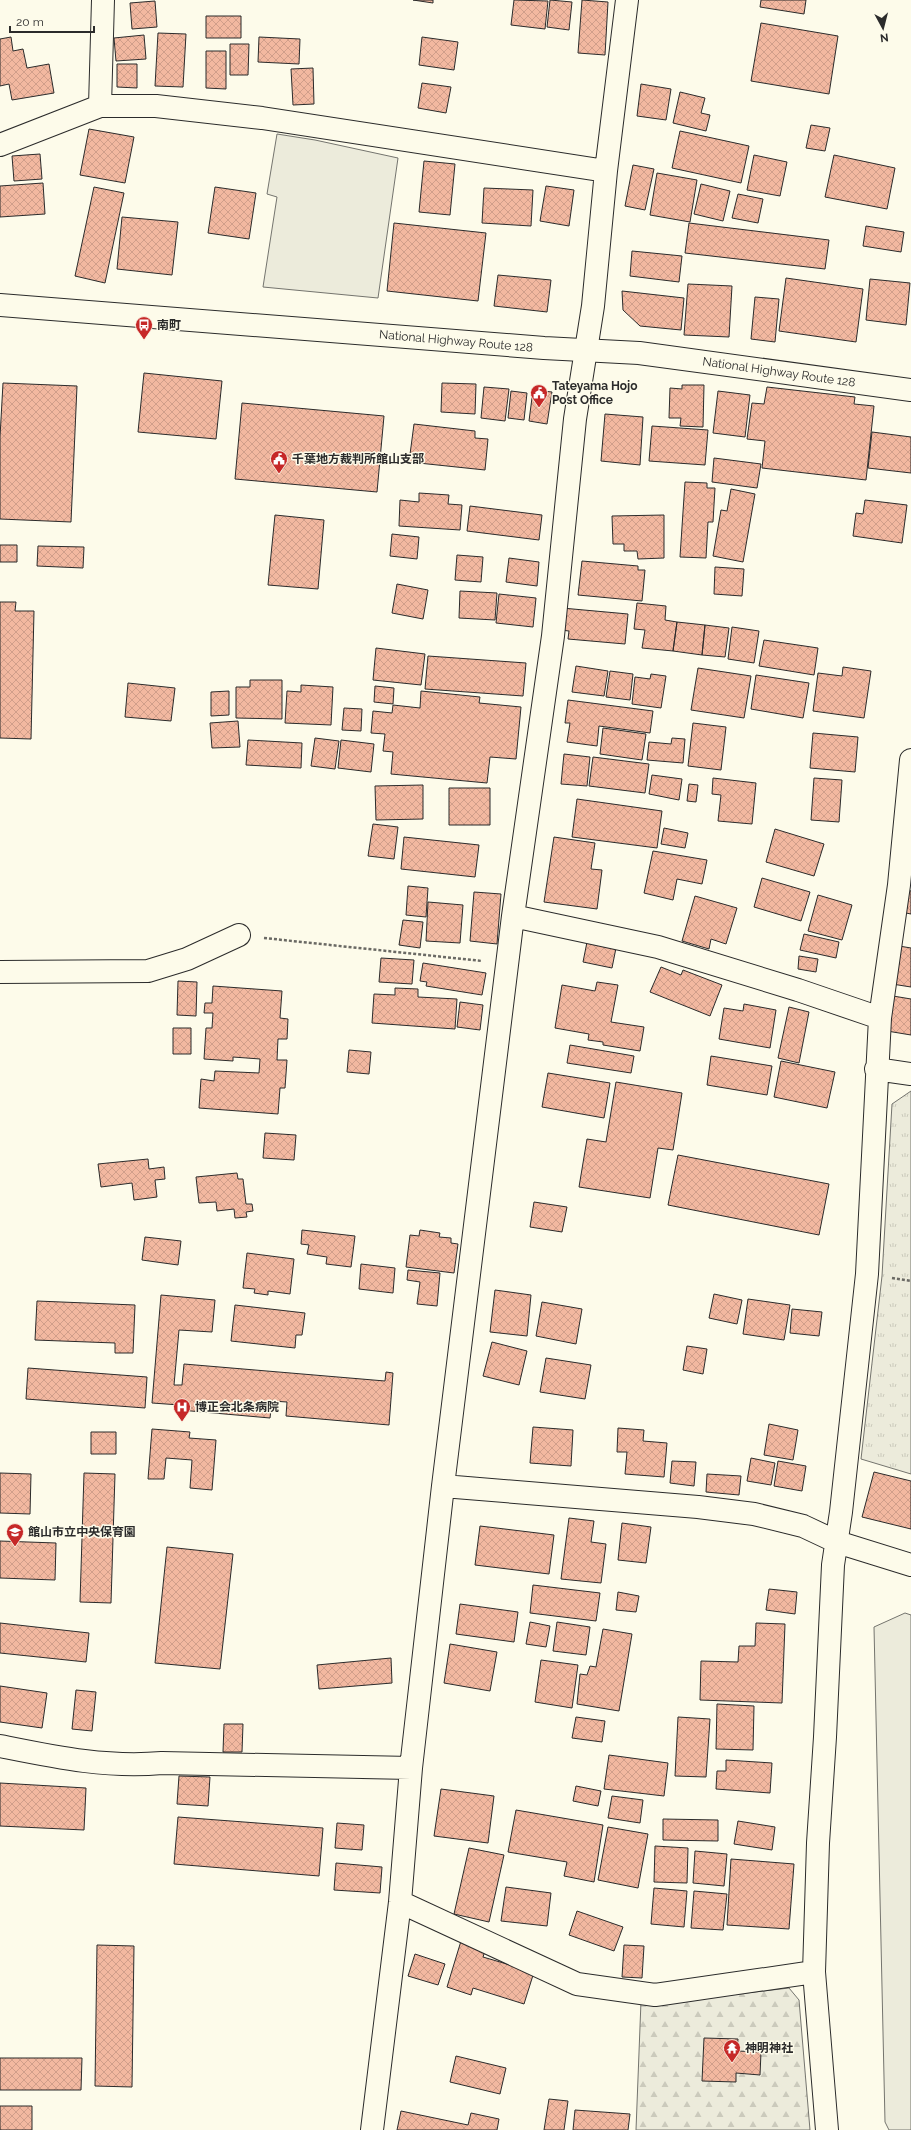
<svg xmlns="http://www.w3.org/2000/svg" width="911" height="2130" font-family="Raleway,'Noto Sans JP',sans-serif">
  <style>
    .grass { fill: #ecebdb; stroke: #74746e }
    .forest { fill: url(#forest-firs); stroke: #74746e }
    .park { fill: url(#park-tufts); stroke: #74746e }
    .building { fill: url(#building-cross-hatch); stroke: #2b2b2b }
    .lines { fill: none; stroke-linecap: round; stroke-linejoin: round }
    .minor-casing { stroke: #2b2b2b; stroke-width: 24 }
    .highway-casing { stroke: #2b2b2b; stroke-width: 24 }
    .path { stroke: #6a6964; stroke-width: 2.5; stroke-dasharray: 3 2; stroke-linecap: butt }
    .minor { stroke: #fdfbea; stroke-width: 22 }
    .highway { stroke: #fdfbea; stroke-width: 22 }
    .labels { text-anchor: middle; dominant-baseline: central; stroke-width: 3; stroke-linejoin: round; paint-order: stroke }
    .poi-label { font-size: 12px; font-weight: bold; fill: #2b2b2b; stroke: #fdfbea; text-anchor: start }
    .street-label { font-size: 12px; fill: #2b2b2b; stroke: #fdfbea }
  </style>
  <defs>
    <pattern id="forest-firs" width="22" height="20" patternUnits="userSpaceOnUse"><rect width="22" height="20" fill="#ecebdb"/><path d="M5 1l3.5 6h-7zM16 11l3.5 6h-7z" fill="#cbcabc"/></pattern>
    <pattern id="park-tufts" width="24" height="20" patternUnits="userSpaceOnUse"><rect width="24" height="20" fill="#ecebdb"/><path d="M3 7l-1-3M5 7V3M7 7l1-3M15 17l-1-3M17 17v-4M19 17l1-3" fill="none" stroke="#cbcabc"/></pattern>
    <pattern id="building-cross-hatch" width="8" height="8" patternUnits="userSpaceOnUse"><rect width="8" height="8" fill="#f2b8a0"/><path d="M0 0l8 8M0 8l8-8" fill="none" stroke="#d09e8a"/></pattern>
  </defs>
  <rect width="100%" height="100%" fill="#fdfbea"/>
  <!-- grass -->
  <path class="grass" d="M277,134l38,6 83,18 -20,140 -115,-11 14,-90 -10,-3z
    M905,1613l6,2v515h-22l-4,-8 -11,-495z"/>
  <!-- forest -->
  <path class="forest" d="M789,1988l10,12 11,130h-174l5,-129 80,-5z"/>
  <!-- park -->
  <path class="park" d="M911,1091v383l-50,-15 21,-183 10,-172z"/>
  <!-- building -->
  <path class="building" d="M413,0h20v3z
    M514,0l34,1 -3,28 -34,-4z
    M550,0l22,2 -3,28 -22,-3z
    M582,0l26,2 -3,53 -27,-2z
    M761,0h45l-2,14 -44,-7z
    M155,1l2,26 -25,2 -2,-26z
    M206,16h35v22h-35z
    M761,23l77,13 -9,58 -78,-13z
    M158,33l28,1 -3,53 -28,-1z
    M144,35l2,24 -30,2 -2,-23z
    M11,37l2,14 10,-2 4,19 22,-4 5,29 -42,7 -3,-16 -9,2v-47z
    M259,37l41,2 -1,25 -41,-2z
    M422,37l36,5 -4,28 -35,-5z
    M230,44h19l-1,31h-18z
    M206,51h20v38l-20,-1z
    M117,64h20v24l-20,-1z
    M313,68l1,36 -21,1 -2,-36z
    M422,83l29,4 -5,26 -28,-5z
    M641,84l30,5 -5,31 -29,-4z
    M680,92l25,6 -4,15 9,2 -4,16 -33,-8z
    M811,125l19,3 -5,23 -19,-3z
    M89,129l45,8 -9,46 -45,-8z
    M680,131l69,15 -8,37 -69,-15z
    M40,154l2,25 -28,2 -2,-25z
    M754,155l33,7 -7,34 -33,-6z
    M834,155l61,13 -8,41 -62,-12z
    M424,161l31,3 -5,51 -31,-3z
    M633,165l21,4 -9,41 -20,-4z
    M657,173l40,7 -7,42 -40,-7z
    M43,183l2,31 -45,3v-31z
    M701,184l29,7 -7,30 -29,-7z
    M546,186l28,4 -5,36 -29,-5z
    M94,187l30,6 -19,90 -30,-7z
    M215,187l41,6 -7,46 -41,-6z
    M484,188l49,2 -2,36 -49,-3z
    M738,194l25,5 -5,24 -26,-5z
    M122,217l56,5 -6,53 -55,-6z
    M394,223l92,10 -8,68 -91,-10z
    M689,223l140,17 -4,29 -140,-16z
    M866,226l38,6 -3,20 -38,-6z
    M632,251l50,5 -3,26 -49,-6z
    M498,275l53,5 -4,32 -53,-6z
    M786,278l77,11 -7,53 -77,-11z
    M870,279l40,4 -4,42 -40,-5z
    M688,284l44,2 -3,51 -45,-2z
    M622,291l62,7 -3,32 -41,-4 -17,-16z
    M755,297l24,2 -4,43 -24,-3z
    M144,373l78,8 -6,58 -78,-7z
    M3,383l74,3 -6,136 -71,-3v-82z
    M442,383l34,1 -1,30 -34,-2z
    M682,385h22l-1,42 -23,-1 1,-8h-12l1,-30 12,1z
    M484,387l25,2 -4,32 -24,-3z
    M767,387l88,10 -1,7 20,2 -8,74 -104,-12 3,-27 -18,-2 5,-36 12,1z
    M533,390l19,2 -5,32 -18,-3z
    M511,391l16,2 -3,27 -16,-2z
    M718,391l32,4 -5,42 -32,-4z
    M242,403l142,13 -7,76 -142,-13z
    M605,414l38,3 -3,48 -39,-4z
    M414,424l61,7v7l13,1 -3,31 -76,-8z
    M652,426l56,4 -3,35 -56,-4z
    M872,432l39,5v36l-43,-5z
    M714,458l47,6 -4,24 -45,-6z
    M685,482l22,1v5h8l-2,34h-5l-2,36 -26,-1z
    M731,489l24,5 -12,68 -30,-6 8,-46 6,1z
    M419,493l30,2 -1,9 14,1 -2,25 -61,-4 1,-26 19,2z
    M865,500l42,5 -5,38 -49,-7 3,-23 7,1z
    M470,506l72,9 -3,25 -72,-9z
    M275,515l49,5 -6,69 -50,-4z
    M664,515v43l-26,1 -1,-8h-13v-7h-11l-1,-28z
    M392,534l27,3 -2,22 -27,-3z
    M0,545h17v17h-17z
    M38,546l46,1 -1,21 -46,-2z
    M457,555l26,2 -2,25 -26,-2z
    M509,558l30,4 -2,24 -31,-4z
    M582,561l56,5v4h7l-3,31 -64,-6z
    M715,567l29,2 -2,27 -28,-2z
    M397,584l31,6 -5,29 -31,-6z
    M460,591l37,2 -2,27 -36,-2z
    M499,594l37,4 -3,29 -37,-4z
    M0,602h16l-1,9h19l-3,128 -31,-1z
    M637,603l29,3 -1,14 12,2 -4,29 -31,-3 3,-18 -11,-1z
    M562,608l66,6 -3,30 -57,-5 1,-8 -9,-1z
    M677,622l28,3 -3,30 -29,-4z
    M705,625l24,3 -4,29 -23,-2z
    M732,627l27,4 -5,32 -26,-4z
    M764,640l54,8 -4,27 -55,-9z
    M376,648l49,6 -4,31 -48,-5z
    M428,656l98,7 -3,33 -98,-7z
    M576,666l32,5 -4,25 -32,-4z
    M843,667l28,4 -7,47 -51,-7 5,-38 24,3z
    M698,668l53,8 -7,42 -53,-8z
    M610,671l23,3 -3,26 -24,-3z
    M651,674l15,2 -5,32 -29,-4 3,-27 15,2z
    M756,675l53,8 -6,35 -52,-9z
    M250,680h32v39l-46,-1v-31h14z
    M128,683l47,5 -4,33 -46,-4z
    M301,685l32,2 -2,38 -46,-2 2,-32 14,1z
    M375,686l19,2 -1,16 -19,-2z
    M229,691v24l-18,1v-24z
    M421,691l59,6 -1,6 42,4 -5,52 -26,-2 -3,26 -96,-9 2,-22 -10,-1 2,-17 -14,-1 2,-22 19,2 1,-8 27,3z
    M568,700l85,11 -3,22 -51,-7 -2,20 -30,-4 3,-19h-5z
    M344,708l18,1 -1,22 -19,-1z
    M238,721l2,26 -28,1 -2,-25z
    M693,723l33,4 -5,43 -33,-4z
    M603,728l43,6 -4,26 -42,-6z
    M813,733l45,4 -3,35 -45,-4z
    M315,738l24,3 -4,28 -24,-3z
    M672,738l13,1 -2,24 -36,-3 2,-18 22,2z
    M248,740l54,3 -1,25 -55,-3z
    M341,740l33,4 -3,28 -33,-4z
    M564,754l26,3 -3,29 -26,-2z
    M593,757l56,7 -4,29 -56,-7z
    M652,775l30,4 -3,21 -30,-6z
    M713,778l43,5 -4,41 -34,-3 3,-26 -9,-1z
    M814,778l28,2 -3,42 -28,-2z
    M689,784l9,1 -2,17 -9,-1z
    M423,785v34l-47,1 -1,-34z
    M449,788h41v37h-41z
    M577,799l85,12 -5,37 -85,-11z
    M373,824l25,3 -4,32 -26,-3z
    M664,828l24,5 -3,15 -24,-4z
    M775,829l49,15 -10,32 -48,-14z
    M404,837l75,8 -4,32 -74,-8z
    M554,837l41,6 -4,26 11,1 -5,39 -53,-7z
    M653,851l54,9 -5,24 -25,-5 -4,21 -29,-7z
    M762,878l48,14 -9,29 -47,-14z
    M408,886l20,2 -2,29 -20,-2z
    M905,889l6,2v23l-10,-2z
    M474,892l27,2 -4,50 -27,-3z
    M818,895l34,10 -10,35 -34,-9z
    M695,896l42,12 -11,36 -15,-5 -2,10 -27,-8z
    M428,902l35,3 -3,38 -34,-2z
    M403,920l20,2 -3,26 -21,-3z
    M804,934l35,8 -3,16 -36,-8z
    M588,937l29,6 -5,25 -29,-6z
    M899,946l12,2v39l-19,-3z
    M799,956l19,3 -2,13 -18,-3z
    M381,958l33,2 -2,24 -33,-2z
    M423,963l63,10 -4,22 -56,-9 1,-4 -7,-1z
    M661,967l20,8 2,-5 39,15 -12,31 -60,-24z
    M178,981l19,1 -1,34 -19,-1z
    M597,982l21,3 -7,37 33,5 -4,24 -37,-6v-3l-15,-2 1,-6 -34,-6 7,-43 33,6z
    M213,986l69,5 -2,27 8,1 -1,20h-9l-1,21h10l-2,28h-5l-2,26 -79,-6 2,-29 13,2 1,-10 44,2 1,-14 -27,-2v4l-29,-2 2,-31h6l1,-15h-9l1,-10h7z
    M395,988l23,1v8l39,2 -2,30 -83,-6 2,-29 21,1z
    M893,996l18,3v36l-24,-4z
    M460,1002l23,3 -3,25 -23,-3z
    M744,1004l32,6 -6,38 -51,-9 5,-31 19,3z
    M789,1007l20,5 -10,51 -21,-5z
    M173,1028h18v26h-18z
    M570,1045l64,11 -3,17 -64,-10z
    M349,1050l22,2 -2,22 -22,-2z
    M711,1056l61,10 -5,29 -60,-10z
    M781,1061l54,11 -8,36 -53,-11z
    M548,1073l62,10 -6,35 -62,-11z
    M616,1082l66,11 -9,57 -15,-2 -8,50 -71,-11 8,-48 19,3z
    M265,1133l31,2 -2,25 -31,-2z
    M678,1155l151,29 -10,51 -151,-30z
    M148,1159l1,10 15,-2 1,12 -10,1 2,17 -23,3 -2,-17 -31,4 -3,-23z
    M237,1173l1,6h5l3,25h6l1,7 -7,1 1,5 -12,1 -1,-9 -17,2 -1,-9 -17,1 -3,-26z
    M534,1202l33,5 -5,25 -32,-5z
    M302,1230l53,6 -4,31 -25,-3 1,-7 -20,-3 2,-9 -8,-1z
    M420,1230l20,3 -1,4 12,1v5l7,1 -4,29 -48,-6 4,-32 9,1z
    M145,1237l36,4 -3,24 -36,-5z
    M247,1253l47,6 -4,35 -22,-3v4l-14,-2 1,-4 -12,-1z
    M361,1264l34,4 -2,25 -34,-4z
    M408,1270l32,3 -3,33 -20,-2 3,-22 -13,-2z
    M495,1290l36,5 -4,41 -37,-4z
    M714,1294l28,6 -5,24 -28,-6z
    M161,1295l54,5 -3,32 -33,-2 -5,55h8l2,-21 201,17 1,-9 7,1 -4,52 -103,-9 1,-14 -15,-1 -2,17 -90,-8v-5l-28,-2z
    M748,1299l42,6 -6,35 -41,-6z
    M37,1301l98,4 -2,48h-18v-10l-80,-3z
    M542,1302l40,7 -6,35 -40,-8z
    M235,1305l70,8 -3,22h-6l-1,13 -64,-7z
    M792,1309l30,3 -3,24 -29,-3z
    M492,1342l35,9 -8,34 -36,-9z
    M687,1346l20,3 -4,25 -20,-4z
    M546,1358l45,7 -6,34 -45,-7z
    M28,1368l119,9 -2,31 -119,-9z
    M769,1424l29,6 -5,30 -29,-5z
    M533,1427l40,3 -2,36 -41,-3z
    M618,1428l26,2 -1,11 24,2 -3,34 -39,-3 2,-22h-10z
    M152,1429l38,3 -1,6 27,2 -4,50 -22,-2 2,-28 -26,-2 -2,21h-16z
    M91,1432h25v22h-25z
    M751,1458l24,5 -4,22 -24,-4z
    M672,1461l24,1 -2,24 -24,-3z
    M778,1461l28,5 -4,25 -28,-5z
    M874,1472l37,9v48l-49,-12z
    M0,1473l31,1 -1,40 -30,-1z
    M84,1473l31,1 -4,129 -31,-1z
    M707,1474l34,2 -2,19 -33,-3z
    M569,1518l25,3 -3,21 15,2 -5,39 -40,-4z
    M622,1523l29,4 -5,36 -28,-3z
    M480,1526l74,9 -5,39 -74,-9z
    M0,1541l56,2 -1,37 -55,-2z
    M167,1547l66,7 -13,115 -65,-6z
    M533,1585l67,8 -4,28 -66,-8z
    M769,1589l28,3 -2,22 -29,-4z
    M618,1592l21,4 -3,16 -20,-2z
    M460,1604l58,8 -4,30 -58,-8z
    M530,1622l20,4 -4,21 -20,-3z
    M557,1622l33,5 -4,28 -33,-4z
    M0,1623l89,10 -3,29 -86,-9z
    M756,1623l29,1 -3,79 -82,-3 1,-39 37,1 1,-16h16z
    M603,1629l29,5 -13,77 -42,-7 3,-30 7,1 3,-9 6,1z
    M450,1644l47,8 -7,39 -46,-8z
    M391,1658l1,25 -73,6 -2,-24z
    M541,1660l37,5 -6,43 -37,-6z
    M0,1686l47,7 -5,35 -42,-6z
    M76,1690l20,2 -4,39 -20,-2z
    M717,1704l37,2 -1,44 -37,-1z
    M576,1717l29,4 -3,21 -30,-4z
    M678,1717l32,2 -4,58 -31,-1z
    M224,1724h19l-1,28h-19z
    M609,1755l59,8 -4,33 -60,-7z
    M726,1760l46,3 -2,30 -54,-4 1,-18h9z
    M179,1776l31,1 -2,29 -31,-2z
    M0,1783l86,5 -2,42 -84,-4z
    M576,1786l25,5 -3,15 -25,-5z
    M441,1789l53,7 -6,47 -54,-7z
    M612,1796l31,4 -3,23 -32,-5z
    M516,1810l87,15 -9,57 -30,-6 3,-14 -59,-10z
    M178,1817l145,11 -4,48 -145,-12z
    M663,1819l55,1v21l-55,-1z
    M738,1821l37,6 -3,23 -38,-6z
    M337,1823l27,2 -2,25 -27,-2z
    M608,1827l40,7 -10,54 -40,-8z
    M655,1846l33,2 -1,35 -33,-1z
    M469,1848l35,7 -15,67 -35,-8z
    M695,1851l32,3 -3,32 -31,-3z
    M731,1859l63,5 -5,65 -62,-4z
    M336,1863l46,4 -2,26 -46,-3z
    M506,1887l45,6 -4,33 -46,-5z
    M654,1888l33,3 -3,36 -33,-3z
    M694,1891l33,3 -4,36 -32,-2z
    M577,1911l46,16 -9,24 -45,-16z
    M461,1941l25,7 -3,9 51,15 -10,32 -51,-16 -2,7 -24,-8z
    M97,1945l37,1 -2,141 -37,-1z
    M624,1945l20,1 -2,32 -20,-1z
    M415,1954l30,10 -7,21 -30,-9z
    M704,2038l34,1 -1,12 24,1 -1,23 -24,-2v9l-34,-1z
    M456,2056l50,12 -6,26 -50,-12z
    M0,2058h82l-1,32h-81z
    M549,2099l19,2 -4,29h-20z
    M0,2106h32v24h-32z
    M575,2110l55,4 -2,16h-55z
    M401,2111l67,14 3,-12 28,6 -2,11h-100z"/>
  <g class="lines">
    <!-- minor casing -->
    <g class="minor-casing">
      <path id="minor" d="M100,106l3,-106
        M0,145l100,-39h56l106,12 344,53
        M513,916l145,31 140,43 82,28
        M0,972l148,-1 39,-12 52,-24
        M876,1069l35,5
        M443,1486l255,21 56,7 49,12 34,16 74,23
        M0,1746c55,11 106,22 162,17l249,5
        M400,1902l177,82 78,11 159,-23
        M372,2130l28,-228 11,-134 32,-282 70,-570 40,-280 22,-217 18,-113 13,-135 21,-171
        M827,2130l-13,-158 4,-129 7,-106 8,-172 8,-53 26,-238 13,-256 19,-133 12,-125"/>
    </g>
    <!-- highway casing -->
    <g class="highway-casing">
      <path id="highway" d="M0,305l544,43 95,5 272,37"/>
    </g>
    <!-- path -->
    <path class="path" d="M264,938l218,23
      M892,1278l19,3"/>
    <!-- minor -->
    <use href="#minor" class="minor"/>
    <!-- highway -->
    <use href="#highway" class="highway"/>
  </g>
  <!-- icons -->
  <defs>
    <g id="bus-pin" transform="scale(0.9)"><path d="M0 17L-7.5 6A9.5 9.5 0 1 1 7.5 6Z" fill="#c62828" stroke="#fdfbea"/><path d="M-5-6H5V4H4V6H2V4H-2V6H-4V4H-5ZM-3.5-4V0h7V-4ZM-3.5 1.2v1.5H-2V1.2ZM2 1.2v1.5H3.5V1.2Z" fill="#fff"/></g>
    <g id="civic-pin" transform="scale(0.9)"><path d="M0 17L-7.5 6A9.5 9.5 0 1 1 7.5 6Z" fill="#c62828" stroke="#fdfbea"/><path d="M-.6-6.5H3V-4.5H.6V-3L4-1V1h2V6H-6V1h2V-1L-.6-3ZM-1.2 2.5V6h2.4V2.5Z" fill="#fff"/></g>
    <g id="hospital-pin" transform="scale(0.9)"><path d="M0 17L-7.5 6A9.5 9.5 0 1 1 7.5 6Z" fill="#c62828" stroke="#fdfbea"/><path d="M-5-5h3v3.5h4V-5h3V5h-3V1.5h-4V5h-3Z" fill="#fff"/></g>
    <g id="school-pin" transform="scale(0.9)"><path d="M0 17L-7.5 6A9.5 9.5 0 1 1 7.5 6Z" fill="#c62828" stroke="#fdfbea"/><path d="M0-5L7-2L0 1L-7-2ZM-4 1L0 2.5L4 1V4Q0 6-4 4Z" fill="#fff"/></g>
    <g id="temple-pin" transform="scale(0.9)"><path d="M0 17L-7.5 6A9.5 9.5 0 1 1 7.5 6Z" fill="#c62828" stroke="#fdfbea"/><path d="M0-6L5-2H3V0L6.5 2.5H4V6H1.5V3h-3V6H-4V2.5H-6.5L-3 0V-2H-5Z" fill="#fff"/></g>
  </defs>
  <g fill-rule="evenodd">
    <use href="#bus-pin" x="144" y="325"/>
    <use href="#civic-pin" x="539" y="393"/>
    <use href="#civic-pin" x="279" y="459"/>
    <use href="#hospital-pin" x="182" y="1407"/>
    <use href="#school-pin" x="15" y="1532"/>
    <use href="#temple-pin" x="732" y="2048"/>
  </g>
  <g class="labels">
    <!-- poi labels -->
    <g class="poi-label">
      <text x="157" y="325">南町</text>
      <text x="552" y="386">Tateyama Hojo<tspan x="552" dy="14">Post Office</tspan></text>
      <text x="292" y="459">千葉地方裁判所館山支部</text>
      <text x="195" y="1407">博正会北条病院</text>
      <text x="28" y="1532">館山市立中央保育園</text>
      <text x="745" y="2048">神明神社</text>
    </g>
    <!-- street labels -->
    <g class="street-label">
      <text transform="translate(456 341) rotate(5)">National Highway Route 128</text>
      <text transform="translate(779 372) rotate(8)">National Highway Route 128</text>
    </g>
  </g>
  <!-- north arrow -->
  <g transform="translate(883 28) rotate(173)" stroke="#fdfbea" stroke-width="3" paint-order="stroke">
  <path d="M0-3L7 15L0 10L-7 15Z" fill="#2b2b2b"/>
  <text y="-6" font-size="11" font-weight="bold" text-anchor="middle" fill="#2b2b2b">N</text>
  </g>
  <!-- scale -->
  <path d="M10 26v6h84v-6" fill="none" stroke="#2b2b2b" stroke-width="2"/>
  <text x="16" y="26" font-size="12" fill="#2b2b2b" stroke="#fdfbea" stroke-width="3" paint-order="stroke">20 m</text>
</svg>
